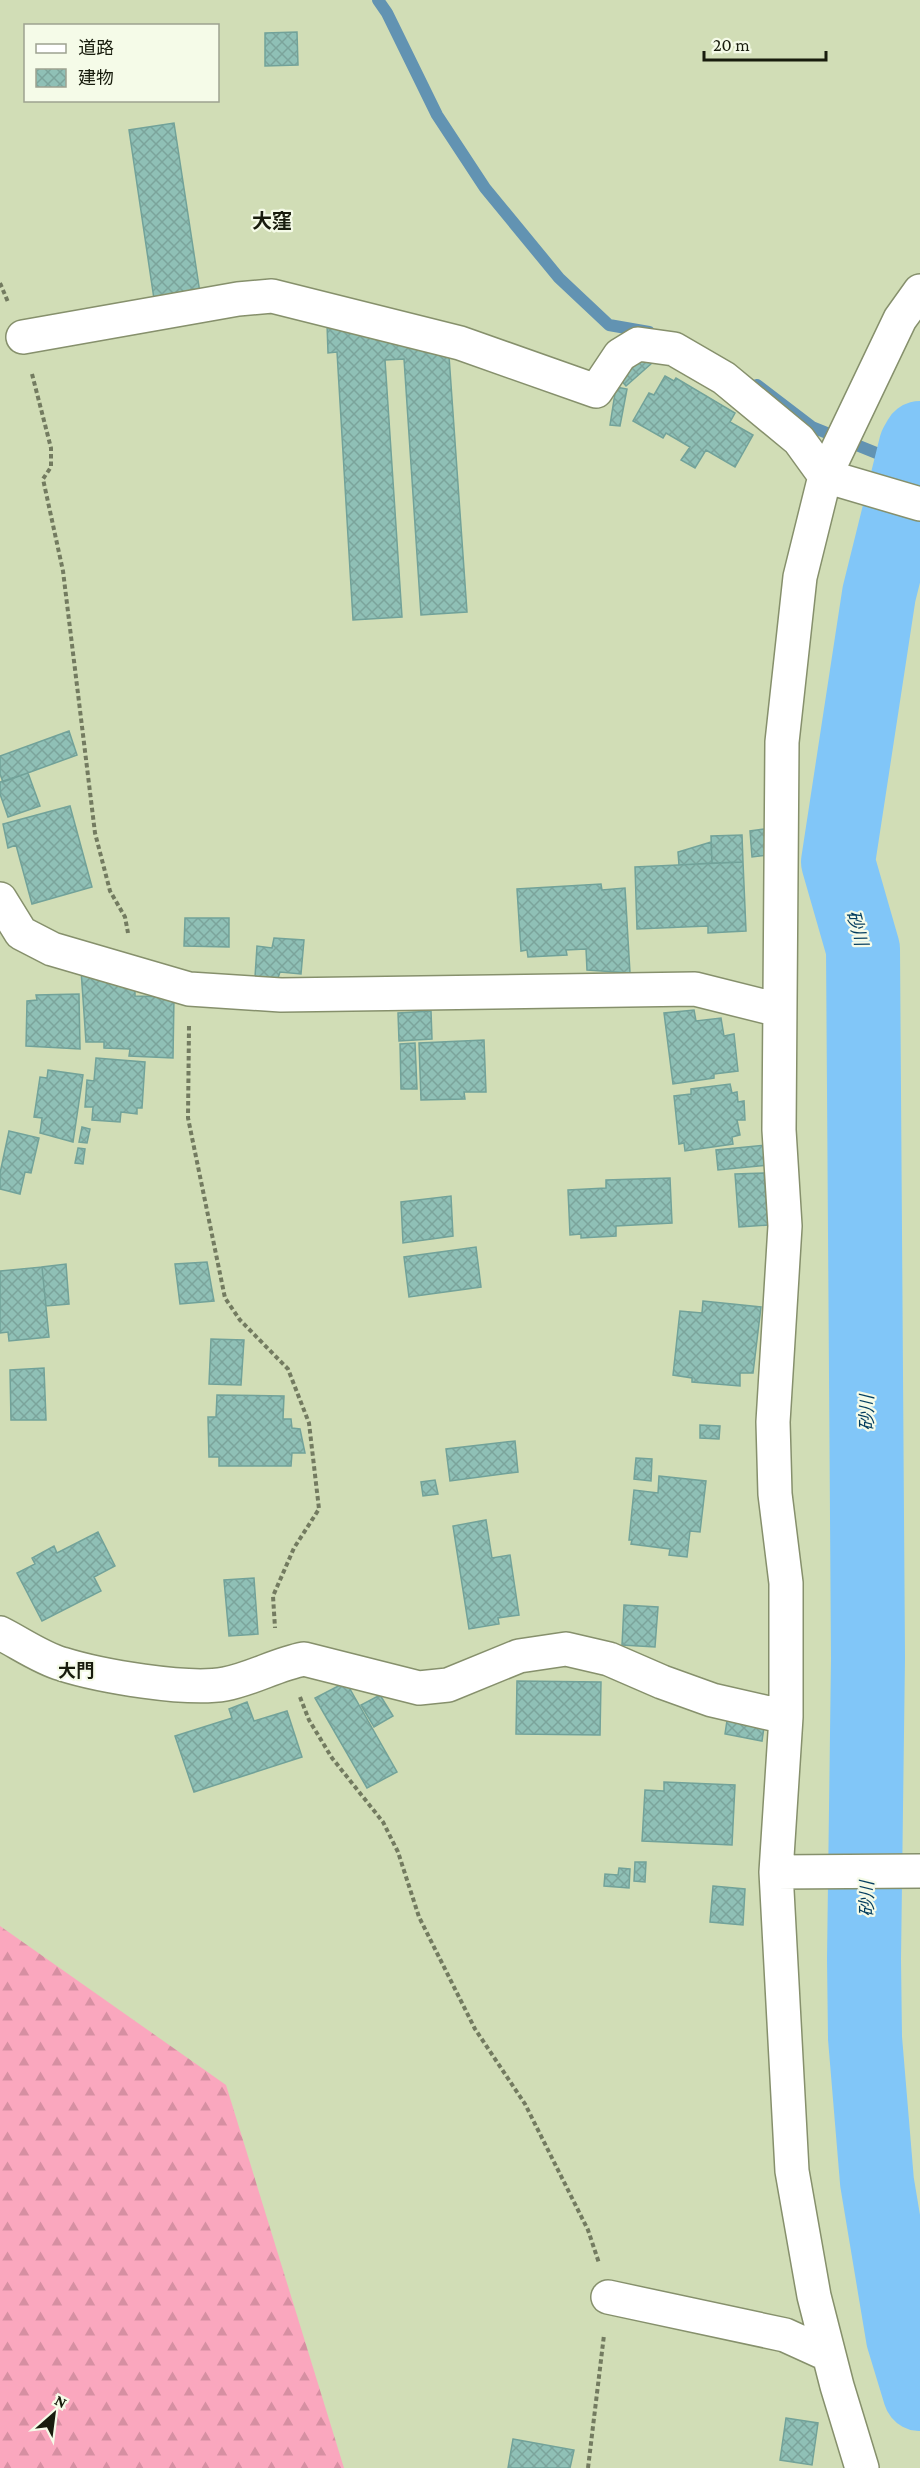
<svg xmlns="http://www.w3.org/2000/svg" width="920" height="2468" font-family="'Crimson Pro','Noto Sans JP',serif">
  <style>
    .forest { fill: url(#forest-firs) }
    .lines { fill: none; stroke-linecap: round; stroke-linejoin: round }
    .stream { stroke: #6293b2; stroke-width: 12 }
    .river { stroke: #81c6f8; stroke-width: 74 }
    .building { fill: url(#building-cross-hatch); stroke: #72a299; stroke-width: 1.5 }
    .minor-casing { stroke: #86906c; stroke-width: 36 }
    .path { stroke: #737b60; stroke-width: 4; stroke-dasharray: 4.5 3; stroke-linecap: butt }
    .minor { stroke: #fff; stroke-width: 33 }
    .labels { text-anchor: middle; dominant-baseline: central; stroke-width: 4.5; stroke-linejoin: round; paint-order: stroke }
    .water-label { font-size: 18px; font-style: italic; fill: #043e5f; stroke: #f5fbe8 }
    .neighbourhood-label { font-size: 18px; font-weight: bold; fill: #181c0d; stroke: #f5fbe8 }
    .quarter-label { font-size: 20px; font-weight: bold; fill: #181c0d; stroke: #f5fbe8 }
  </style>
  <defs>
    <pattern id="forest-firs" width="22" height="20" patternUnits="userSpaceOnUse" patternTransform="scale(1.5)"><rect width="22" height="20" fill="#faa7be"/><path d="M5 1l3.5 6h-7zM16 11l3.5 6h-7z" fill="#d68fa2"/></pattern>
    <pattern id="building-cross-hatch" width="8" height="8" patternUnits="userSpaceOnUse" patternTransform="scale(1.5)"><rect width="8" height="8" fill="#8fc0b6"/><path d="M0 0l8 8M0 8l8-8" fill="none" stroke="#7ba49b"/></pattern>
  </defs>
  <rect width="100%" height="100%" fill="#d1ddb6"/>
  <!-- forest -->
  <path class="forest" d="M0,1926l226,159 118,383h-344z"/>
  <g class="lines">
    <!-- stream -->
    <path class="stream" d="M378,0l9,13 50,102 48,73 74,90 50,47 40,7
      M757,385l55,42 99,40"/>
    <!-- river -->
    <path class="river" d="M920,438l-4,7 -37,149 -41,268 25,87 5,709 -4,301 1,79 12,144 26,156 17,56"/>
  </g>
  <!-- building -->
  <path class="building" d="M297,32l1,33 -33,1v-33z
    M174,123l26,170 -46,6 -25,-169z
    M327,324l122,32 18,256 -46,3 -17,-256 -19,1 17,257 -49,3 -16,-268 -9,1z
    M645,356l7,7 -26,23 -7,-8z
    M665,376l9,5 2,-3 59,35 -5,9 23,13 -18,32 -29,-17 -11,18 -14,-8 9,-13 -24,-14 -3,5 -30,-17 16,-28 5,2z
    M616,387l11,2 -7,37 -10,-1z
    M69,731l8,24 -74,27 -3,-8v-18z
    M28,773l12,33 -32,11 -8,-23v-12z
    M70,806l22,81 -60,17 -16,-59 -8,3 -5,-24z
    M764,829l3,26 -15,2 -2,-26z
    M742,835l1,27 -31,1 -1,-27z
    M711,842l1,21 -33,2 -1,-13z
    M743,862l3,69 -38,2v-7l-71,3 -2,-62z
    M601,884l1,6 23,-2 5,85 -43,-3 -1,-21 -20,1 1,5 -39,2 -1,-7 -6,1 -4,-62z
    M185,918h44v29l-45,-1z
    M274,938l30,2 -3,34 -21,-2 -2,6 -23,-1 2,-31 15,2z
    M81,970l54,17v9l39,1 -1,61 -44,-2 1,-7 -26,-1v-6h-18z
    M79,994l1,55 -54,-3 1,-45 10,-1 -1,-5z
    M694,1010l2,11 25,-3 3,18 10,-2 4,37 -24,3v4l-41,6 -9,-71z
    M431,1011l1,28 -33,2 -1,-28z
    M484,1040l2,52h-22l1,7 -44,1 -2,-57z
    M415,1043l2,46h-16l-1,-45z
    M96,1058l49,4 -3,46h-5v6l-16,-2 -1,10 -28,-2 1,-13h-8l2,-27 7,1z
    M48,1070l35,5 -10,67 -33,-9 2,-15 -8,-1 6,-40 7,1z
    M730,1084l2,9 5,-1 1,10 6,-1 1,19h-8l3,15 -8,2 1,7 -48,7 -1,-8 -5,1 -5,-48 17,-2v-5z
    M82,1127l8,2 -3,14 -8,-1z
    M9,1131l30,7 -8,35 -6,-1 -5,22 -20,-5v-16z
    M766,1145l3,20 -51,5 -2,-20z
    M78,1148l7,1 -2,15 -8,-1z
    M764,1173l4,52 -29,2 -4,-53z
    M670,1178l2,45 -56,3v10l-35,2v-4l-11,1 -2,-45 38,-2v-8z
    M451,1196l2,40 -50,7 -2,-41z
    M476,1247l5,40 -72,10 -5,-40z
    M207,1262l7,39 -34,3 -5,-40z
    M66,1264l3,40 -23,2 -4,-39z
    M42,1267l7,70 -40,4 -1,-9 -8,1v-62z
    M703,1301l58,6 -8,66h-13v13l-48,-4v-4l-19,-3 7,-64 22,2z
    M211,1339l33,1 -3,45 -32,-1z
    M44,1368l2,52h-35l-1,-50z
    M217,1395l67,1 -1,23h8l1,9 8,1 5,24h-13l-1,13h-72v-9h-10l-1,-40h8z
    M700,1425l20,1 -1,13 -19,-1z
    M515,1441l3,31 -68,9 -4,-32z
    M636,1458l16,1 -1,22 -17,-2z
    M659,1476l47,5 -6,51 -10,-1 -3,26 -18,-2 1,-6 -39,-5 1,-4h-3l5,-50 24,3z
    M435,1480l3,14 -15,2 -2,-14z
    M486,1520l6,38 18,-3 9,60 -21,3 1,6 -30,5 -16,-103z
    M98,1532l17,34 -21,11 7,14 -59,30 -25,-48 18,-9 -3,-6 22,-12 3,7z
    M254,1578l4,56 -29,2 -5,-56z
    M624,1605l34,2 -3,40 -33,-2z
    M517,1681l84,1 -1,53 -84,-1z
    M346,1682l51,90 -30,16 -52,-90z
    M380,1695l13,21 -19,11 -13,-22z
    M247,1702l7,19 33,-10 15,46 -108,35 -19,-56 57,-18 -3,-9z
    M728,1714l37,6 -3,21 -37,-7z
    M664,1782l71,3 -3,60 -90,-4 3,-51 19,1z
    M635,1862h11l-1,20 -11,-1z
    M619,1868l11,1 -1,19 -25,-2 1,-12 13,1z
    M713,1886l32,3 -2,36 -33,-3z
    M786,2418l32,5 -6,42 -32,-5z
    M513,2439l61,11 -4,18h-62z"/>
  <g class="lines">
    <!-- minor casing -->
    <g class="minor-casing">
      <path id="minor" d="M23,337l215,-38 34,-3 188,47 136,48 24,-36 18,-11 36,5 50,29 75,62 26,36 95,28
        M0,899l21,34 31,16 137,40 92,6 414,-6 84,21
        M0,1633c20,10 41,25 62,31 38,12 125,27 163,20 27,-5 52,-20 79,-25l115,29 29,-3 71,-29 47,-7 43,10 53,23 50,18 74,17
        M776,1872l144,-1
        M608,2297l177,38 44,20
        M862,2468l-25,-82 -23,-90 -22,-125 -16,-299 10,-155v-134l-11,-89 -2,-72 12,-196 -6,-96 3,-388 18,-165 25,-101 75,-157 20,-28"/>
    </g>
    <!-- path -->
    <path class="path" d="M0,283l8,19
      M32,374l19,74v19l-8,12 20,92 32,262 15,58 15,26 3,16
      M189,1026l-1,92 37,180 15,22 48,49 21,54 10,86 -25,39 -21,48 2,32
      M300,1697l9,23 23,38 51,64 15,30 21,65 56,112 50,75 63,126 11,33
      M588,2468l16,-133"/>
    <!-- minor -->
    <use href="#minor" class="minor"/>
  </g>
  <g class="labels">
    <!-- water labels -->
    <g class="water-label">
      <text transform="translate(857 928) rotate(75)">砂川</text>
      <text transform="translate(867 1413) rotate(-90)">砂川</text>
      <text transform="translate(867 1899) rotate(-90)">砂川</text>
    </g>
    <!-- neighbourhood labels -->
    <g class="neighbourhood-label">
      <text x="76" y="1671">大門</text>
    </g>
    <!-- quarter labels -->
    <g class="quarter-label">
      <text x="272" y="221">大窪</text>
    </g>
  </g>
  <!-- legend -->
  <rect x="24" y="24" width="195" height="78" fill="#f5fbe8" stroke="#9da290" stroke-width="1.5"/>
  <rect x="36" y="44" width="30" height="9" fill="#ffffff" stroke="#9da290" stroke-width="1.5"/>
  <text x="78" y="54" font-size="18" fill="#181c0d">道路</text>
  <rect x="36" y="69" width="30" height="18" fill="url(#building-cross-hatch)" stroke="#9da290" stroke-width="1.5"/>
  <text x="78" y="84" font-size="18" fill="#181c0d">建物</text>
  <!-- north arrow -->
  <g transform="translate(54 2414) rotate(28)" stroke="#f5fbe8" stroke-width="4.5" paint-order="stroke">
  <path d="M0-4.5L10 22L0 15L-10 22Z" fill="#181c0d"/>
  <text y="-9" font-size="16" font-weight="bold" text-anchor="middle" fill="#181c0d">N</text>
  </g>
  <!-- scale -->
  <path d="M704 51v9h122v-9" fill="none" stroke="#181c0d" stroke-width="3"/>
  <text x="713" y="51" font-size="18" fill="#181c0d" stroke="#f5fbe8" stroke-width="4.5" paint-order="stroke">20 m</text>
</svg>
